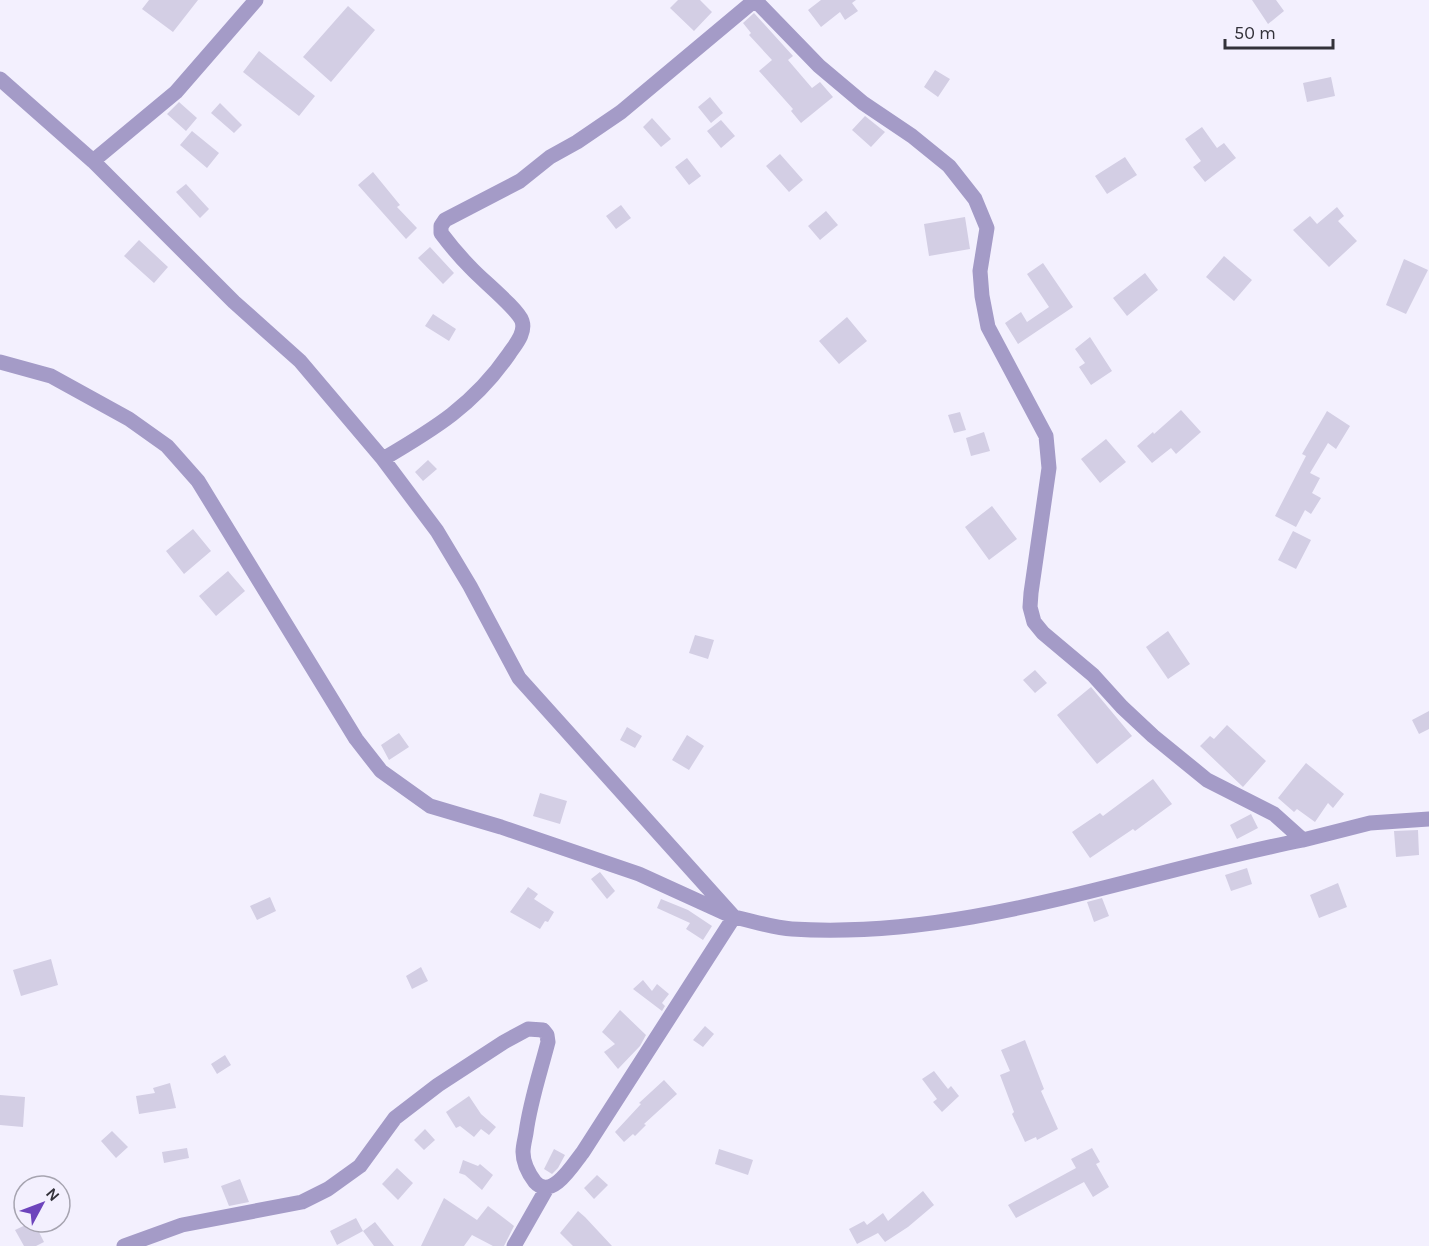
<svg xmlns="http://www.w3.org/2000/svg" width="1429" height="1246" font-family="Karla,sans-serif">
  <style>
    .building { fill: #d3cee4 }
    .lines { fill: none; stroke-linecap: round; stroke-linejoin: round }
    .minor { stroke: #a49bc7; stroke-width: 15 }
  </style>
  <rect width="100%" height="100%" fill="#f3f0fe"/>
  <!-- building -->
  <path class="building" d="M149,0h49l-25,32 -31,-23z
    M678,0h22l12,12 -18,19 -24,-23z
    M821,0h35l-4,3 6,8 -13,9 -5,-8 -19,15 -13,-17z
    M1252,0h24l8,11 -16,13z
    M348,6l27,24 -44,52 -28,-25z
    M754,13l39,43 -5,4 24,28 8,-6 13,15 -32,26 -10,-12 2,-2 -34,-38 13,-11 -23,-25 2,-2 -8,-10z
    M259,51l56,45 -16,20 -56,-44z
    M935,70l15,9 -12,18 -14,-10z
    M1331,77l4,19 -28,6 -4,-19z
    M710,97l13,16 -12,10 -13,-16z
    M179,102l18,16 -11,13 -19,-17z
    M220,103l22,22 -8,8 -23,-20z
    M865,116l20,16 -14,15 -19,-17z
    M652,118l19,21 -10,8 -18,-20z
    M721,120l14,16 -14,12 -14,-17z
    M1202,127l15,21 7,-5 12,15 -31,24 -12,-15 8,-6 -16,-22z
    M192,131l27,22 -12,15 -27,-23z
    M780,154l23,26 -14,12 -23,-26z
    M1125,157l12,18 -30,19 -12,-18z
    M687,158l14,18 -12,9 -14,-18z
    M373,172l27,33 -3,2 20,21 -11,11 -48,-54z
    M186,184l23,25 -9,9 -24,-26z
    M621,205l10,13 -15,11 -10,-13z
    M1337,207l7,9 -6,5 19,20 -28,26 -36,-37 17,-14 7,8z
    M826,211l12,14 -18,15 -12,-14z
    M965,217l5,32 -41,7 -5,-32z
    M139,240l29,27 -14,16 -30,-27z
    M430,247l24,26 -11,11 -25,-26z
    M1224,256l28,24 -18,21 -28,-24z
    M1404,259l24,11 -22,44 -20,-9z
    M1043,263l30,44 -55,37 -13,-21 16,-11 6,10 22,-15 -22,-33z
    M1145,273l13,17 -31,26 -14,-18z
    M433,314l23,15 -7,12 -24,-15z
    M847,317l20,24 -28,23 -20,-23z
    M1090,337l22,34 -21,14 -12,-18 6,-4 -10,-14z
    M1181,410l20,22 -25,22 -5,-6 -19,15 -15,-17 16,-14 1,2z
    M1327,411l23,15 -14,23 -8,-6 -18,30 10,5 -8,15 9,5 -10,16 -6,-4 -9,17 -21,-11 31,-60 -4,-2z
    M960,412l6,18 -12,3 -6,-18z
    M984,432l6,19 -19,5 -5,-18z
    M1106,439l20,23 -26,21 -19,-24z
    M428,460l9,9 -14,12 -8,-9z
    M992,506l25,33 -28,21 -24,-33z
    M193,529l18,22 -27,23 -18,-23z
    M1293,531l18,9 -15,29 -18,-9z
    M228,571l17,20 -29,25 -17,-20z
    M1168,631l22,33 -22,15 -22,-32z
    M695,635l19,5 -6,19 -19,-6z
    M1035,670l12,13 -12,10 -12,-13z
    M1091,687l41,49 -35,28 -40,-49z
    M1429,711v18l-10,5 -7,-14z
    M1227,725l39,36 -23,26 -43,-41 10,-10 4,3z
    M627,727l15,9 -7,12 -15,-8z
    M399,733l10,14 -20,13 -8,-15z
    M687,735l17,11 -15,24 -17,-10z
    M1306,763l38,31 -11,14 -5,-5 -13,19 -18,-13 -3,3 -16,-14z
    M1153,779l19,25 -37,27 -2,-2 -43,29 -18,-26 28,-19 3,3z
    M540,793l27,8 -7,23 -27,-8z
    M1251,814l7,14 -21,11 -7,-14z
    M1418,830l1,25 -23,2 -2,-26z
    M1247,868l5,16 -21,7 -6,-16z
    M600,872l15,19 -8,8 -16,-20z
    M1338,883l9,24 -28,11 -9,-23z
    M528,887l10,7 -4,5 20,13 -6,10 -3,-1 -5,8 -30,-17z
    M270,897l6,14 -19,9 -7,-14z
    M1102,898l7,18 -15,6 -7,-20z
    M661,899l27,11 24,16 -9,14 -17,-11 4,-6 -33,-15z
    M51,959l7,26 -37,11 -8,-26z
    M421,967l7,14 -16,8 -6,-13z
    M643,980l9,11 5,-7 12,10 -7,9 3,3 -3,5 -29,-22z
    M620,1010l26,25 -6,11 -22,23 -14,-17 11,-8 -13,-12z
    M705,1026l9,8 -11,13 -10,-7z
    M1025,1040l19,49 -3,2 17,38 -21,11 -1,-3 -11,5 -13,-28 2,-2 -14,-37 10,-4 -9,-21z
    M225,1055l6,10 -14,9 -6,-10z
    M934,1071l14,18 3,-3 8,10 -17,16 -9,-10 4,-3 -15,-20z
    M664,1080l13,14 -33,30 2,1 -11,11 -2,-2 -9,8 -9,-10 26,-28 -2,-1z
    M170,1083l6,25 -37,6 -3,-18 19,-3 -2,-5z
    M0,1095l25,2 -2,30 -23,-2z
    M469,1096l12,18 15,13 -7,8 -8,-6 -7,8 -14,-11 -4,2 -10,-16z
    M425,1129l10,11 -11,10 -10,-10z
    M112,1131l16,16 -12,11 -15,-17z
    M187,1148l2,10 -25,5 -2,-11z
    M1092,1148l8,14 -4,2 13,23 -16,10 -9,-15 -68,36 -8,-13 68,-37 -5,-9z
    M554,1149l11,6 -7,13 -6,6 -8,-5z
    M719,1149l34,11 -5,15 -33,-11z
    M463,1160l15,6 2,-2 13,11 -11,15 -17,-15 -6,-2z
    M397,1168l16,15 -15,17 -16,-16z
    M597,1175l11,10 -14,14 -10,-11z
    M240,1179l9,23 -20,4 -8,-20z
    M923,1191l11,14 -26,22 -23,15 -7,-9 -21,11 -8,-15 15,-8 3,4 16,-12 5,8z
    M444,1198l33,22 11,-14 21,16 5,4 -10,20h-11l-21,-11 -8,11h-43z
    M578,1211l7,6 27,29h-39l-13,-13z
    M356,1218l7,13 -26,14 -7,-14z
    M32,1222h2l10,20 -8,4h-12l-9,-16z
    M375,1222l19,24h-20l-11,-15z"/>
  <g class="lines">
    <!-- minor -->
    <path class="minor" d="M0,79l93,82 141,141 66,59 83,98 54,72 33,55 49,92 215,239
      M93,161l83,-69 80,-92
      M0,362l51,14 78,43 38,27 31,35 158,258 25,32 49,35 71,21 138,47 90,41
      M1303,840l67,-17 59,-4
      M124,1246l58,-21 120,-23 26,-13 32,-23 35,-48 43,-33 66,-43 24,-13 15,1 4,5 1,7c-8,31 -18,60 -22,91 -1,6 -3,13 -3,19 0,10 6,22 12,30 17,19 39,-19 48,-30l151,-235c19,4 39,11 58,12 175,11 342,-56 511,-89l-29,-26 -67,-34 -54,-44 -31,-29 -29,-32 -50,-42 -9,-11 -4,-15 1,-14 18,-125 -3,-32 -58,-109 -6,-31 -2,-25 7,-43 -12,-29 -26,-33 -37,-30 -49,-33 -44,-37 -64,-66 -134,112 -44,30 -27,15 -30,24 -75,39 -4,6v7c9,12 19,24 30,35 11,12 47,41 51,53 4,12 -7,24 -13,33 -35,51 -75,75 -126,105
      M514,1246l33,-58"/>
  </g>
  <!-- north arrow -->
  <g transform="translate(42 1204) rotate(49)"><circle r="28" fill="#f3f0fe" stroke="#a6a4b0" stroke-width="1.5"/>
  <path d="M0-4.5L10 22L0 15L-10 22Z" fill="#6d44bc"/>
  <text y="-9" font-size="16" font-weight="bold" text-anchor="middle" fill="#33323a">N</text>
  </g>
  <!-- scale -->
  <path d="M1225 39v9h108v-9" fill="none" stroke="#33323a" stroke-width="3"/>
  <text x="1234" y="39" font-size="18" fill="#33323a" stroke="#f3f0fe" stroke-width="4.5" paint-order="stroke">50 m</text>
</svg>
